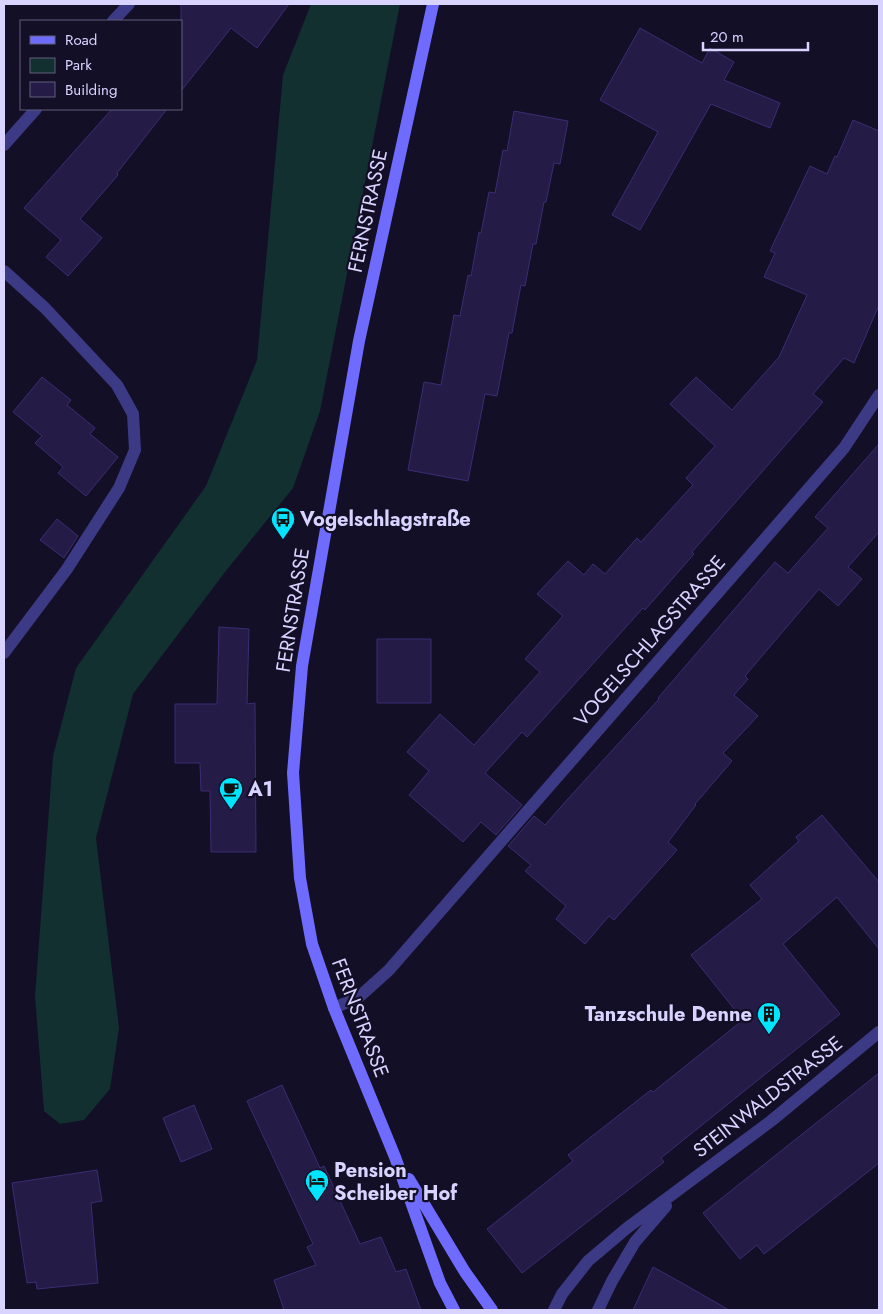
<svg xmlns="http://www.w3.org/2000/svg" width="883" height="1314" font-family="Jost,sans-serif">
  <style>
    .green { fill: #12302f }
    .building { fill: #241b47; stroke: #3b2d73 }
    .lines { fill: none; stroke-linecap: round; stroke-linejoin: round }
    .minor { stroke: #3d3a85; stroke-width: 12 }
    .tertiary { stroke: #3d3a85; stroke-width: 12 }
    .secondary { stroke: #6f6bff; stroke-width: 12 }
    .labels { text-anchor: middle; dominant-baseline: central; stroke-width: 4.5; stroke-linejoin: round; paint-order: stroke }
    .street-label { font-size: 20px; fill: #d9d4ff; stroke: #130f26 }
    .poi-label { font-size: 20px; font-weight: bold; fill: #d9d4ff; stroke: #130f26; text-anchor: start }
  </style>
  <rect width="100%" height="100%" fill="#130f26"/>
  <!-- green -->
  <path class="green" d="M311,4h89l-80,407 -27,77 -68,84 -92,122 -37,144 23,190 -9,61 -26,31 -24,4 -16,-13 -9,-115 18,-240 23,-88 130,-182 51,-126 26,-285z"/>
  <!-- building -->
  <path class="building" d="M181,4h108l-32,44 -26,-20 -50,63z
    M640,28l62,35 8,-15 24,14 -10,18 56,23 -10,25 -59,-24 -71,126 -28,-15 46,-83 -58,-32z
    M112,109h55l-50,64 1,2 -38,44 22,19 -34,38 -22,-19 15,-17 -37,-32z
    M514,111l54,10 -8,43 -6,-1 -8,39h-2l-8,42h-3l-8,42 -4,-1 -9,48h-3l-12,63 -12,-2 -17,87 -60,-11 16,-88 17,3 13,-70 6,1 8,-41 3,1 8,-44 2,1 8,-41 6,1 8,-43 4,1z
    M853,120l26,11v174l-25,58 -10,-5 -31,36 10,8 -131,150 2,2 -49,56 -2,-2 -116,129 -5,-5 -37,41 37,32 -26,30 -15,-13 -18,20 -54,-47 20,-24 -22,-19 33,-38 34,31 66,-73 -15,-13 38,-43 -26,-22 31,-33 16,14 9,-11 12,10 32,-36 4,4 52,-57 -7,-7 29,-32 -45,-42 26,-27 36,33 47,-53 28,-62 -43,-18 11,-24 -5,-2 40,-85 17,8 8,-18 2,1z
    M42,377l29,23 -4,5 28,23 -5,6 28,23 -32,39 -28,-23 5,-6 -28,-24 7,-7 -29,-24z
    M879,444v88l-31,35 14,12 -24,27 -19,-17 -74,87 3,3 -14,16 24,21 -35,37 9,8 -37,43 1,1 -28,37 9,8 -63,70 -5,-4 -24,28 -29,-25 10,-13 -41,-35 6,-6 -23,-19 26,-30 11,9 21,-24 93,-102 -1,-1 117,-136 13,11 40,-45 -13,-11z
    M57,519l21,17 -14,22 -24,-18z
    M219,627l30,2 -2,75 8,-1 1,149h-45l-1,-61h-9l-1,-28h-25v-59h42z
    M377,639h54v64h-54z
    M822,815l57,67v67l-42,-52 -54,47 57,70 -179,144 3,4 -142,111 -35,-44 86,-68 -5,-6 83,-65 2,2 90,-72 -52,-65 71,-56 -12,-14 49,-44 -3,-4z
    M879,1073v90l-115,91 -7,-9 -17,14 -37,-46z
    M282,1085l38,83 4,-2 36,78 21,-7 15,35 10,-3 15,41h-137l-10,-30 42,-15 -9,-18 6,-3 -66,-143z
    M194,1105l18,44 -31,13 -18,-44z
    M97,1170l5,31 -11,2 7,80 -61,6 -1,-7 -9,1 -15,-100z
    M653,1267l29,16 47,27h-96z"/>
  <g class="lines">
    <!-- minor -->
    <path class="minor" d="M113,21l16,-17
      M4,145l32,-36
      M4,271l41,37 72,77 16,29 2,36 -16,38 -52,81 -63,84
      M334,1008l25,-11 30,-27 455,-522 35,-53"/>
    <!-- tertiary -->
    <path class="tertiary" d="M554,1310l8,-16 26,-33 39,-33 144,-107 108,-89
      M598,1310l14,-29 23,-39 31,-36"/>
    <!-- secondary -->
    <path class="secondary" d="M433,4l-74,337 -57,325 -9,107 7,105 12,66 22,64 61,149 45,126 14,27
      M409,1179l56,93 27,38"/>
  </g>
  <!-- icons -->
  <defs>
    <g id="bus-pin" transform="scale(1.25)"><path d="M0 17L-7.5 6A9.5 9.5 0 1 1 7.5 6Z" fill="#00e5ff" stroke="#130f26"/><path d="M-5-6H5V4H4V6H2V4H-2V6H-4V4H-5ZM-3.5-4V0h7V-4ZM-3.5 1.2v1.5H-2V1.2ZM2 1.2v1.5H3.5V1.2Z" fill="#111"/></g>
    <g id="cafe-pin" transform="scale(1.25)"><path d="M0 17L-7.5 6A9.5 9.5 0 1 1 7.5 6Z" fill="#00e5ff" stroke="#130f26"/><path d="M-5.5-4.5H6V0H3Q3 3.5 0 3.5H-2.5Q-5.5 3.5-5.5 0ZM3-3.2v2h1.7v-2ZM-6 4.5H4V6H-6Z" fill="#111"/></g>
    <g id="building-pin" transform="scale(1.25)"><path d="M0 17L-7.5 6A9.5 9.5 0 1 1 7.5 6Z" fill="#00e5ff" stroke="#130f26"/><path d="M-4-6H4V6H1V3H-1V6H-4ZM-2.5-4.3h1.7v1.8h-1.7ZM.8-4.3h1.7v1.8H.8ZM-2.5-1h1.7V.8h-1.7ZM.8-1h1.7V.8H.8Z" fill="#111"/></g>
    <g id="hotel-pin" transform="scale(1.25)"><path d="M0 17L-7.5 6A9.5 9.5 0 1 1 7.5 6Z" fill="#00e5ff" stroke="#130f26"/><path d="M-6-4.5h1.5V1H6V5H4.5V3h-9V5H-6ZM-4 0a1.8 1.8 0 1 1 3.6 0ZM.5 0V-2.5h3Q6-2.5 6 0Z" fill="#111"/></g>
  </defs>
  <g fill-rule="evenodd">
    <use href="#bus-pin" x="283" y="519"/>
    <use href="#cafe-pin" x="231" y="789"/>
    <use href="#building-pin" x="769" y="1014"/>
    <use href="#hotel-pin" x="317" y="1181"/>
  </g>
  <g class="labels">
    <!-- street labels -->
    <g class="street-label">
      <text transform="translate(368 211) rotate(-78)">FERNSTRASSE</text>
      <text transform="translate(293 610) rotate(-81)">FERNSTRASSE</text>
      <text transform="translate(650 641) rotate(-49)">VOGELSCHLAGSTRASSE</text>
      <text transform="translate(360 1018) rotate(69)">FERNSTRASSE</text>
      <text transform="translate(768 1097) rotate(-38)">STEINWALDSTRASSE</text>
    </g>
    <!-- poi labels -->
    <g class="poi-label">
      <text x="300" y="519">Vogelschlagstraße</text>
      <text x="248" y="789">A1</text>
      <text x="752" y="1014" text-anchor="end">Tanzschule Denne</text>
      <text x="334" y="1170">Pension<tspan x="334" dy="23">Scheiber Hof</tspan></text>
    </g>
  </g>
  <!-- border -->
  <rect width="883" height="1314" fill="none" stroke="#d9d4ff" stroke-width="10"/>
  <!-- legend -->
  <rect x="20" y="20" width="162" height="90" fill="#130f26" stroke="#625e7d"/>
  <rect x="30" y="36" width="25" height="8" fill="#6f6bff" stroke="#625e7d"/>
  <text x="65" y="45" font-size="15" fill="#d9d4ff">Road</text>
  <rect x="30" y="58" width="25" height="15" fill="#12302f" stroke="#625e7d"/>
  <text x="65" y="70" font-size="15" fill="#d9d4ff">Park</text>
  <rect x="30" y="82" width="25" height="15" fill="#241b47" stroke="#625e7d"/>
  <text x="65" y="95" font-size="15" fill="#d9d4ff">Building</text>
  <!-- scale -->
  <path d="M703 42v8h105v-8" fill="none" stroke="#d9d4ff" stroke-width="2.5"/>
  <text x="710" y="42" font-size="15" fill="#d9d4ff" stroke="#130f26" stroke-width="4" paint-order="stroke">20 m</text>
</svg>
